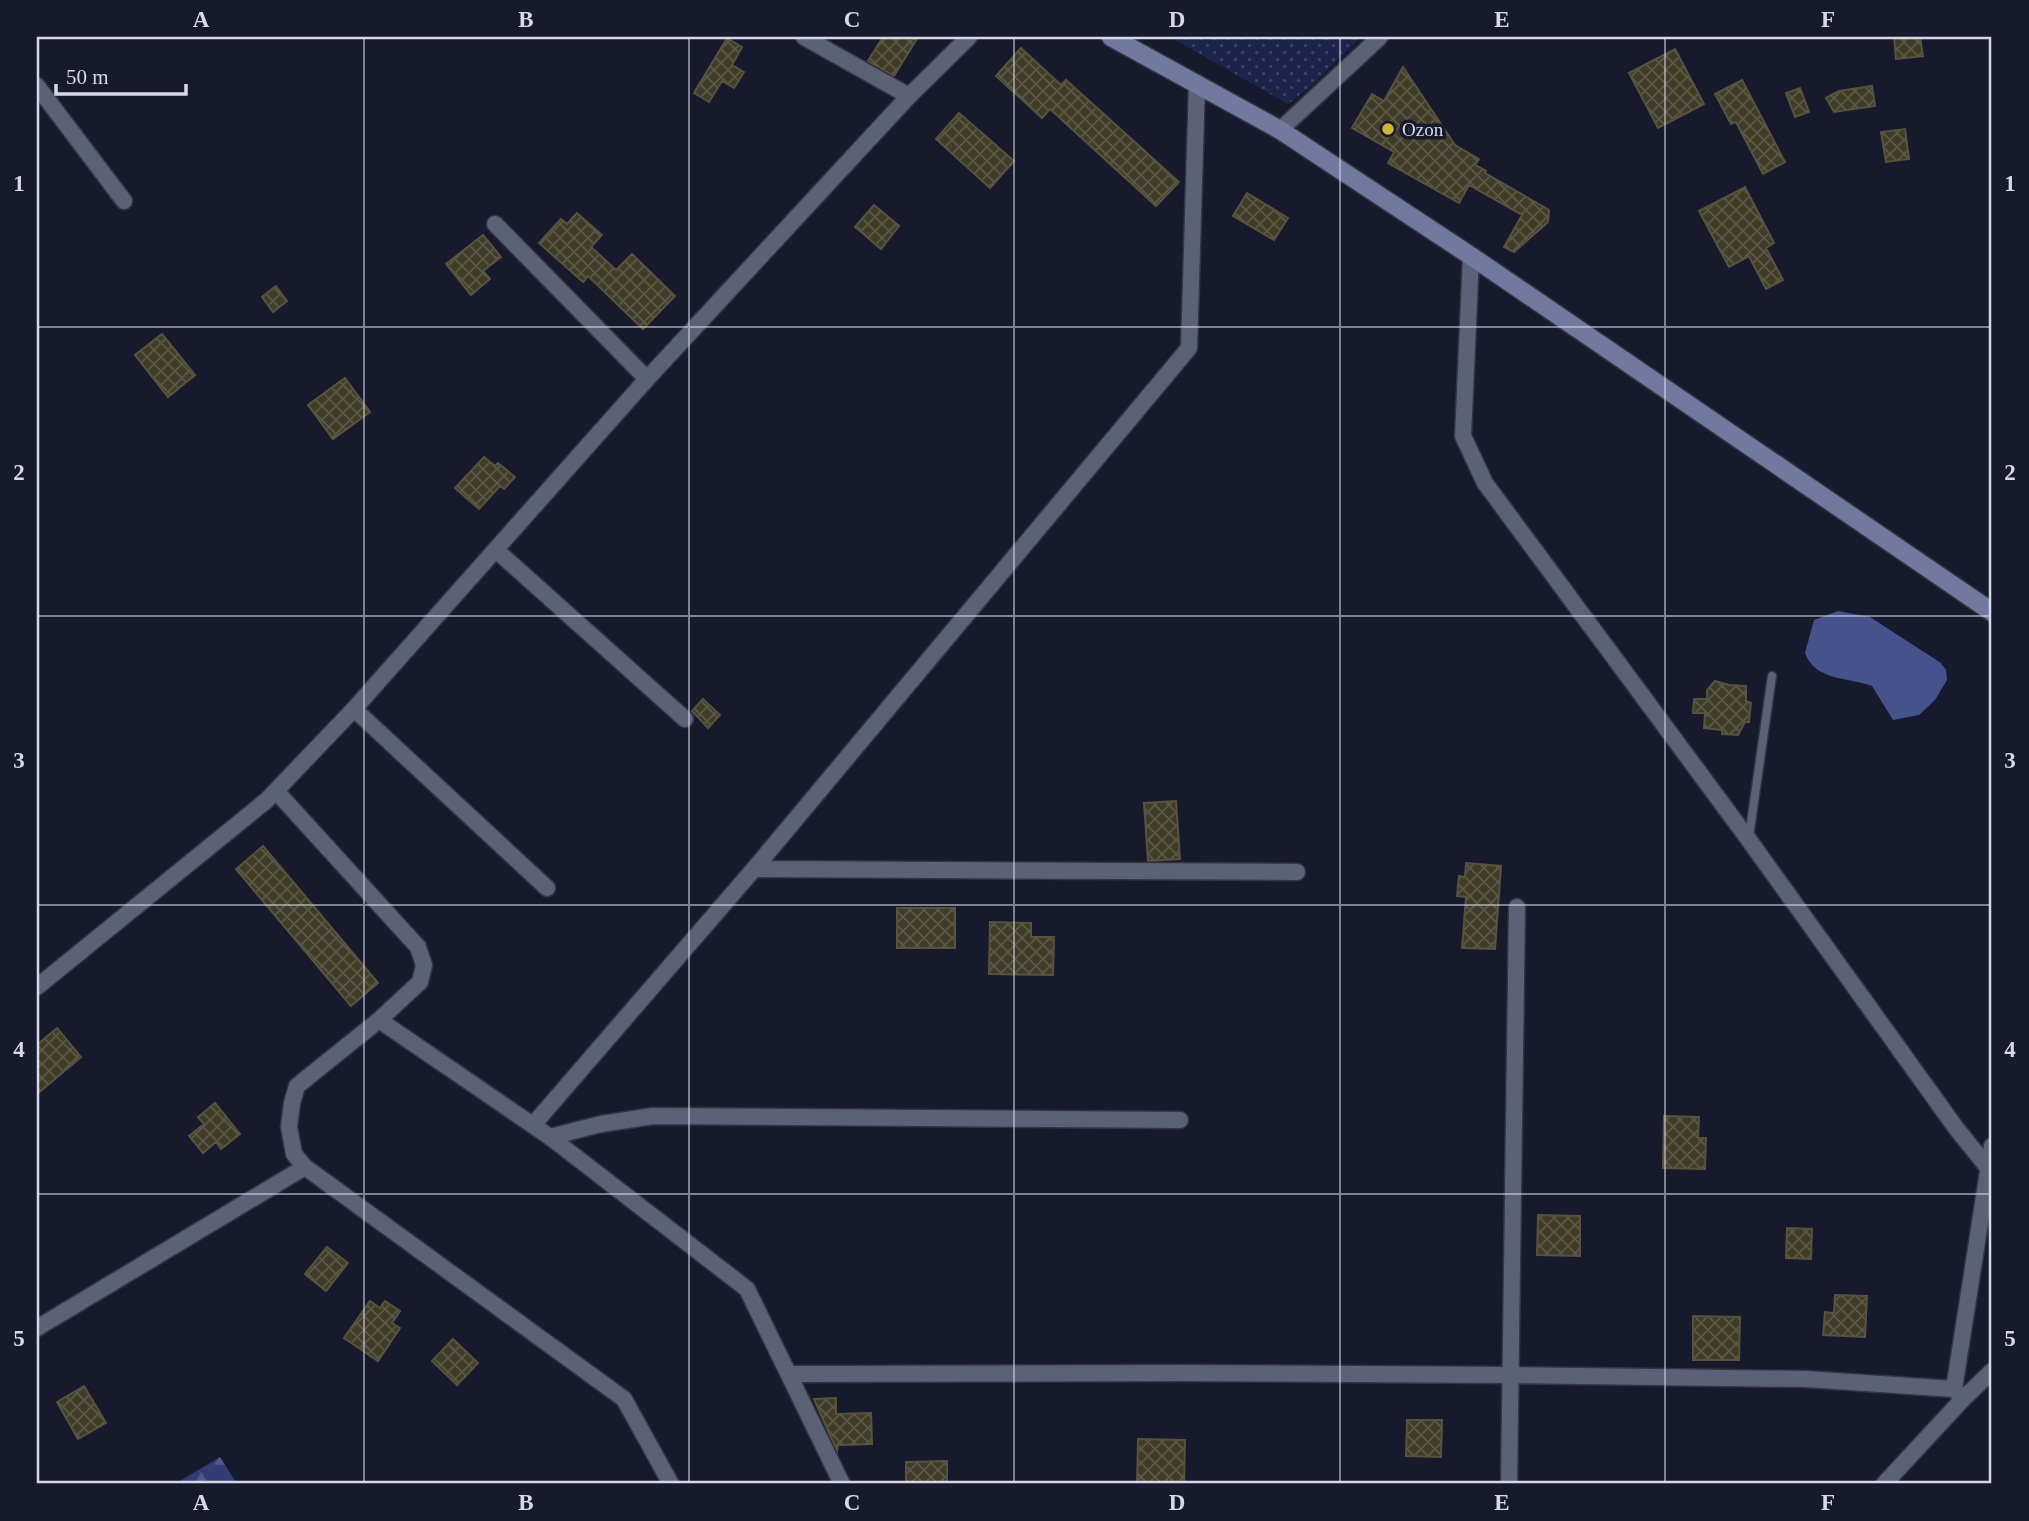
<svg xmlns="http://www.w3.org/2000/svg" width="2029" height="1521" font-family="'Times New Roman',serif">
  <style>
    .grass { fill: url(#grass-dots) }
    .forest { fill: url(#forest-firs) }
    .water { fill: #45528c }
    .building { fill: url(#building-cross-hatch); stroke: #58533e; stroke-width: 2 }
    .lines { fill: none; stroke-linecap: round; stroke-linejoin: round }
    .lane-casing { stroke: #323441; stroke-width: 11 }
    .street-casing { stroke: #323441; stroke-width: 19 }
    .secondary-casing { stroke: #323441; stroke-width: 21 }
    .lane { stroke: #5b6176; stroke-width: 8 }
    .street { stroke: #5b6176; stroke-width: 16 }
    .secondary { stroke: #717a9e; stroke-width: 18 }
    .grid { fill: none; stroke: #d7dae6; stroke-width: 2; stroke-opacity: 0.55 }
    .poi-dot { fill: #d0b837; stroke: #161a2c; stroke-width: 2.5 }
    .labels { text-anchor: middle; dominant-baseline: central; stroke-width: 7; stroke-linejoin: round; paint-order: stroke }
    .poi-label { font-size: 19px; fill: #d7dae6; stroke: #161a2c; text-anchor: start }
    .neatline { fill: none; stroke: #d7dae6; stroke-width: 2.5 }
    .grid-label { font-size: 23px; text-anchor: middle; font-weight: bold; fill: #d7dae6 }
  </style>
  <defs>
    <pattern id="grass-dots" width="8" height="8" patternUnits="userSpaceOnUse" patternTransform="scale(1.75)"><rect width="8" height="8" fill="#1d244b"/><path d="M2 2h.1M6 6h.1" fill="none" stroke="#3d4365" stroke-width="1.8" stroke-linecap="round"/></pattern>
    <pattern id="forest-firs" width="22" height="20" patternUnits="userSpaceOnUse" patternTransform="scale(1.75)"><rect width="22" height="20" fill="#323d75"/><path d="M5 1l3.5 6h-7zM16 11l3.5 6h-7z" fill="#4f5889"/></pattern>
    <pattern id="building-cross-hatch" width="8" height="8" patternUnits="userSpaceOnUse" patternTransform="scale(1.75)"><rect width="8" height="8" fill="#403c28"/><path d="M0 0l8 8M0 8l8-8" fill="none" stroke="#5b5847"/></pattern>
  </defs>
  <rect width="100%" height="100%" fill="#161a2c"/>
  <!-- grass -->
  <path class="grass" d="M1170,37h55l16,2 11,-2h109l-50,49 -23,18z"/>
  <!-- forest -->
  <path class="forest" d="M220,1457l17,27h-62z"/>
  <!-- water -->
  <path class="water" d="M1838,611l32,6 71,46 5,7 1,10 -12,20 -16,15 -26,5 -21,-34c-24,-9 -57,-5 -67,-33l9,-33z"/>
  <!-- building -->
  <path class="building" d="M883,37h35l-24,39 -26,-15z
    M1894,37h26l3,19 -27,3z
    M727,38l15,9 -10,18 12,7 -10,16 -12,-7 -13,21 -15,-9z
    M1021,48l40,37 5,-5 113,102 -23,24 -106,-97 -8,9 -46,-42z
    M1675,49l29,55 -46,24 -29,-55z
    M1403,67l52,78 24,14 -4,6 11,6 -1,2 64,37 -1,12 -34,30 -10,-5 18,-32 -53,-30 -10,18 -71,-40 6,-11 -42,-24 20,-34 12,7z
    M1742,80l43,82 -22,12 -27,-52 -5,2 -16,-30z
    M1872,86l3,20 -41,6 -8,-14 13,-7z
    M1800,88l9,24 -14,5 -9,-24z
    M959,113l55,48 -24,27 -54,-49z
    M1905,129l4,30 -23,3 -5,-30z
    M1745,187l29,56 -8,5 17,32 -17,9 -17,-33 -20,11 -30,-56z
    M1247,193l41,25 -14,22 -41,-24z
    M874,205l25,21 -18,23 -26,-22z
    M577,213l25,22 -11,12 25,23 16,-16 43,42 -32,33 -55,-53 -5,6 -44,-39 22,-24 6,5z
    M483,235l18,22 -18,14 7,8 -19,16 -25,-31z
    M276,286l11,15 -14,11 -11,-15z
    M162,334l33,41 -27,22 -33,-42z
    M345,378l25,34 -37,27 -25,-34z
    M484,457l11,9 3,-3 17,14 -11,12 -4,-3 -21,23 -24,-21z
    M1715,681l14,4 17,1v15l5,2 -2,19h-4l-7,13 -16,-1v-4l-18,-2 1,-15h-12l1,-14h13v-9z
    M703,699l17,16 -12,13 -16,-17z
    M1176,801l4,58 -32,2 -4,-58z
    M263,846l115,137 -27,23 -115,-137z
    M1466,863l35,3 -6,83 -33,-1 4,-51 -9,-1 2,-20 6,1z
    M897,908h58v40h-58z
    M990,922l41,1v14h23l-1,38 -64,-1z
    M57,1028l24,29 -44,37v-49z
    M215,1103l25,31 -19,15 -5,-7 -13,11 -14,-17 15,-12 -6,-7z
    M1664,1116l35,1 -1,21h8l-1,31 -42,-1z
    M1538,1215l42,1v40l-43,-1z
    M1787,1228l25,1 -1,30 -25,-1z
    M327,1247l21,16 -22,28 -21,-17z
    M1835,1295l32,1 -2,41 -42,-2 2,-23 9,1z
    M370,1301l10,7 5,-7 15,10 -8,12 8,5 -22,33 -34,-23z
    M1693,1316l47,1 -1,43h-46z
    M453,1339l25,24 -21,22 -25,-24z
    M84,1386l22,37 -28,16 -21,-37z
    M836,1398v16l35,-1 1,31 -34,1 -1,6 -23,-52z
    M1407,1420h35l-1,37 -35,-1z
    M1138,1439l47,1 -1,44h-47z
    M947,1461v23h-41v-22z"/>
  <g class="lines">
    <!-- lane casing -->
    <g class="lane-casing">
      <path id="lane" d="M1749,837l23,-161"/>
    </g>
    <!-- street casing -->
    <g class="street-casing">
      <path id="street" d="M804,37l105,59
        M37,86l87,115
        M1280,130l100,-93
        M495,224l152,155
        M1471,256l-8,180 22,47 264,357 207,288 33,41
        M496,550l189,169
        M354,709l193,179
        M276,791l142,156 6,18 -4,17 -41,38 -82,66 -5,17 -3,24 5,27 11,13 319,232 47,85
        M754,869l543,3
        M37,987l230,-187 87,-91 293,-330 262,-283 60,-59
        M379,1020l171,117 197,152 95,195
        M533,1125l221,-256 435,-521 8,-265
        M550,1137l51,-13 52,-8 527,4
        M37,1328l268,-161
        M790,1374l390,-1 330,2 296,4 148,10 9,10
        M1954,1389l38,-243
        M1509,1484l8,-577
        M1884,1484l79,-85 29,-28"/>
    </g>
    <!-- secondary casing -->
    <g class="secondary-casing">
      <path id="secondary" d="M1111,37l169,93 191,126 521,356"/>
    </g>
    <!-- lane -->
    <use href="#lane" class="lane"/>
    <!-- street -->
    <use href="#street" class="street"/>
    <!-- secondary -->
    <use href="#secondary" class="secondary"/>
  </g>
  <!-- grid -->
  <path class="grid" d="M364,37v1447M689,37v1447M1014,37v1447M1340,37v1447M1665,37v1447M37,327h1955M37,616h1955M37,905h1955M37,1194h1955"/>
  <!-- markers -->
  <circle class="poi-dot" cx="1388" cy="129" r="7"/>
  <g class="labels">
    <!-- poi labels -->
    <g class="poi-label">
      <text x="1402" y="129">Ozon</text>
    </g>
  </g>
  <!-- border -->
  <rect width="2029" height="1521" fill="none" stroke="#161a2c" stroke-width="77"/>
  <!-- scale -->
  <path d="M56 84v10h130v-10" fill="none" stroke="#d7dae6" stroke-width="3.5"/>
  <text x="66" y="84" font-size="21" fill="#d7dae6" stroke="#161a2c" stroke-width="5" paint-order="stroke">50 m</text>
  <rect x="38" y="38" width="1952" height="1444" class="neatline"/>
  <g class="grid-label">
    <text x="201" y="27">A</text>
    <text x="526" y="27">B</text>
    <text x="852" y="27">C</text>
    <text x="1177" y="27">D</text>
    <text x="1502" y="27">E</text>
    <text x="1828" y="27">F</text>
    <text x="19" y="191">1</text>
    <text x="2010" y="191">1</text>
    <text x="19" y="480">2</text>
    <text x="2010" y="480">2</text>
    <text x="19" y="768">3</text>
    <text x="2010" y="768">3</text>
    <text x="19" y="1057">4</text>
    <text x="2010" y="1057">4</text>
    <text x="19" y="1346">5</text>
    <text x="2010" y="1346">5</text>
    <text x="201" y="1510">A</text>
    <text x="526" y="1510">B</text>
    <text x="852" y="1510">C</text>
    <text x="1177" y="1510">D</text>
    <text x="1502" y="1510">E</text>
    <text x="1828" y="1510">F</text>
  </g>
</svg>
